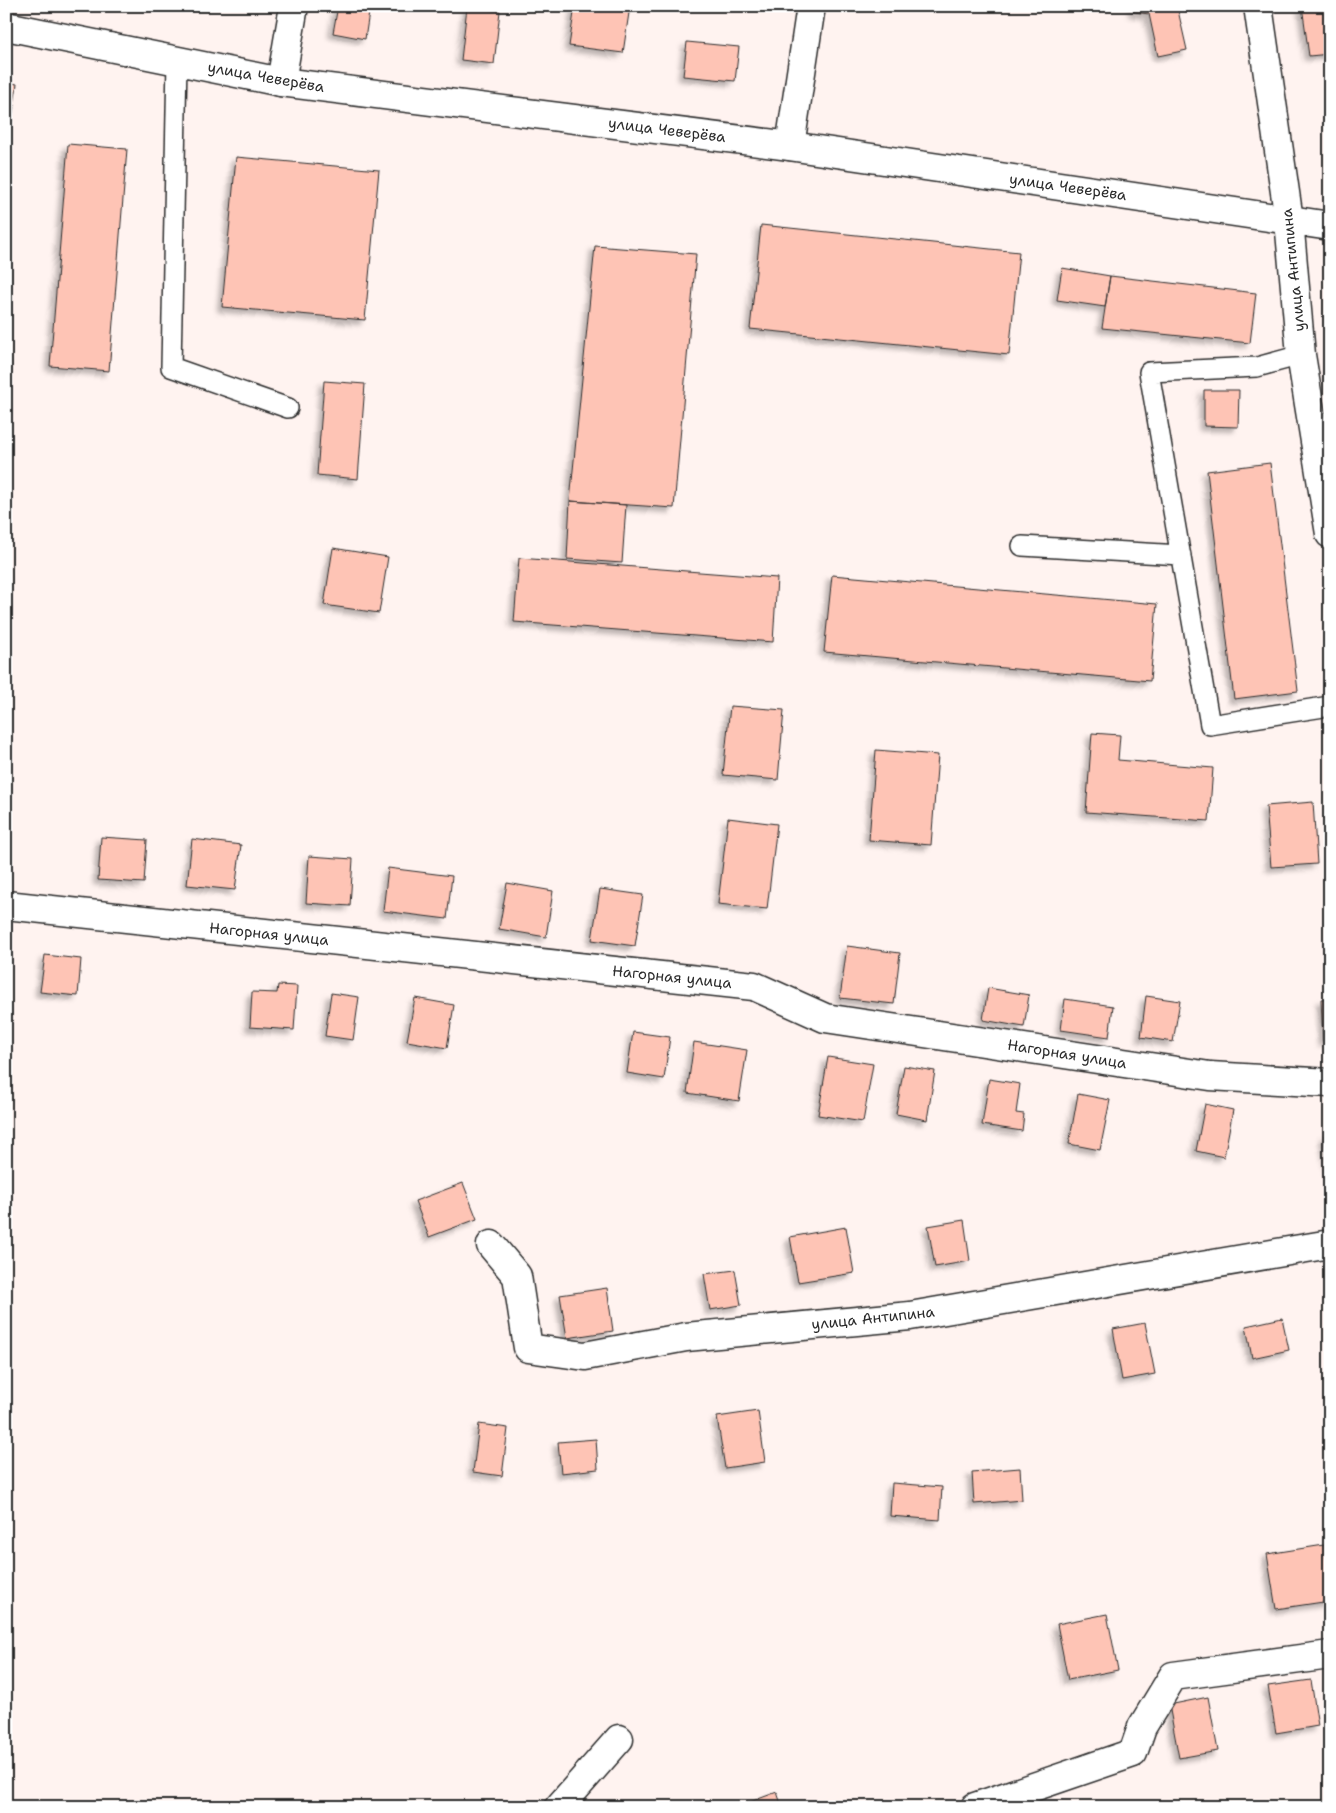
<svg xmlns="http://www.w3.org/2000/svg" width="1336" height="1813" font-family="'Shantell Sans',sans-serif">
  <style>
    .building { fill: #fec4b5; stroke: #2b2b2b; filter: url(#shadow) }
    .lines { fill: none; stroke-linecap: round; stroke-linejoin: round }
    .lane-casing { stroke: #2b2b2b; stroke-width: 22 }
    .street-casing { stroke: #2b2b2b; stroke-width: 31 }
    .secondary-casing { stroke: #2b2b2b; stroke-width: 31 }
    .lane { stroke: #fff; stroke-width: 19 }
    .street { stroke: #fff; stroke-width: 28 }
    .secondary { stroke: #fff; stroke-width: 28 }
    .labels { text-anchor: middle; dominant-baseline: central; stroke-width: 4; stroke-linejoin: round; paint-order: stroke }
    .street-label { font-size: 15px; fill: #2b2b2b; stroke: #fff }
  </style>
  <defs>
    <filter id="shadow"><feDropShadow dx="-4.5" dy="4.5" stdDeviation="2.5" flood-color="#0004"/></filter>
  </defs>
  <rect width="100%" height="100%" fill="#fff3f0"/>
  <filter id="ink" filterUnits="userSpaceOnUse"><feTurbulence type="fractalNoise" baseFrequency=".02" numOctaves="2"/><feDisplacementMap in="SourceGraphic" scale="10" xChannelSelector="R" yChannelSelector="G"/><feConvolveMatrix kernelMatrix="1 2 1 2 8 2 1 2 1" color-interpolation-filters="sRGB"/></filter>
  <g filter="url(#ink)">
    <!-- building -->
    <path class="building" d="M338,6h32l-5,33 -32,-6z
      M575,6h55l-7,47 -54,-7z
      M1132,6h45l10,44 -29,6 -9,-42 -15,-2z
      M1302,6h28v48l-21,2z
      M467,7l33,4 -6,53 -33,-4z
      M687,42l52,5 -4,34 -52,-5z
      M6,82l11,2 -11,79z
      M68,144l59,5 -18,222 -59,-5z
      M236,157l143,13 -14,150 -143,-13z
      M761,225l258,27 -10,103 -259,-26z
      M595,246l101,8 -22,254 -104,-7z
      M1062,268l48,8 -5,31 -48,-7z
      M1110,276l146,17 -6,50 -148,-15z
      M324,381l41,3 -7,95 -41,-4z
      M1204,390h35l-1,37 -34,-1z
      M1270,463l28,228 -64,8 -27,-228z
      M570,501l56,4 -4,58 -55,-4z
      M333,548l55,9 -9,56 -55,-8z
      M519,558l258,20 -4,64 -259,-20z
      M832,575l325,29 -7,77 -326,-29z
      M730,706l54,4 -6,70 -55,-5z
      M1092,733l28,2 -2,25 95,8 -4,53 -123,-9z
      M876,750l62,5 -7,90 -62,-5z
      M1313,802l4,62 -46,3 -5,-61z
      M728,818l49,6 -10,85 -49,-5z
      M101,837l46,3 -3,43 -46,-3z
      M192,839l49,6 -6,45 -48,-5z
      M309,856l44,3 -3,47 -44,-3z
      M388,868l64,8 -5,43 -64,-8z
      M507,883l46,8 -7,46 -47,-8z
      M600,889l43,6 -8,51 -43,-6z
      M847,946l53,7 -6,51 -54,-6z
      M45,955l36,4 -3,37 -38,-4z
      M278,985l19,1 -3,44 -44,-3 2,-35 25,1z
      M988,988l41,7 -5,32 -41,-7z
      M331,993l28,4 -6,43 -28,-4z
      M1146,996l34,5 -7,41 -32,-5z
      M415,998l39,7 -7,43 -40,-7z
      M1065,999l48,7 -4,31 -48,-7z
      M1321,999h9v42l-7,1z
      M633,1032l37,5 -6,42 -37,-6z
      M694,1042l53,8 -8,51 -52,-8z
      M828,1057l45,7 -10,58 -45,-7z
      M904,1066l31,5 -8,49 -31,-6z
      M989,1079l31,5 -4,29 8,1 -2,17 -40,-6z
      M1078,1094l32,6 -10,50 -31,-6z
      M1205,1104l28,6 -9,47 -28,-6z
      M1324,1135h6v35z
      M463,1183l14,36 -48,18 -14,-36z
      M964,1220l6,41 -35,6 -7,-41z
      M846,1227l8,46 -56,9 -8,-45z
      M735,1270l6,35 -31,5 -6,-36z
      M607,1288l6,43 -46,7 -7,-43z
      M1282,1318l7,32 -37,8 -6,-32z
      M1145,1323l10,51 -33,6 -9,-51z
      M758,1411l7,51 -40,6 -8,-51z
      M479,1424l29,4 -6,48 -29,-4z
      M596,1439l2,30 -37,4 -3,-31z
      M1020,1468l2,32 -48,4 -2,-32z
      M892,1483l50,4 -2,33 -50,-4z
      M1324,1545l6,38v18l-54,8 -9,-55z
      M1107,1614l11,56 -50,10 -11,-56z
      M1311,1680l7,46 -42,7 -8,-47z
      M1208,1697l10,54 -39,7 -10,-53z
      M777,1792l5,15h-39l-1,-2z"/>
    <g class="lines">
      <!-- lane casing -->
      <g class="lane-casing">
        <path id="lane" d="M177,61l-6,306 117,41
          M1301,355l-44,12 -108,5 61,353 120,-19
          M1022,546l159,9"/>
      </g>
      <!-- street casing -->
      <g class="street-casing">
        <path id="street" d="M1258,6l31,214 12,135 29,179
          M281,82l13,-76
          M790,146l21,-140
          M6,905l748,81 71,32 385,58 120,7
          M491,1245l26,31 11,72 57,8 101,-19 224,-21 420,-72
          M559,1807l60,-68
          M975,1807l158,-54 9,-26 31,-51 157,-21"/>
      </g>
      <!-- secondary casing -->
      <g class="secondary-casing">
        <path id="secondary" d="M6,26l275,56 509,64 540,80"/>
      </g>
      <!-- lane -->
      <use href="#lane" class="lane"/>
      <!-- street -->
      <use href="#street" class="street"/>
      <!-- secondary -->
      <use href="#secondary" class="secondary"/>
    </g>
  </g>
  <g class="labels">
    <!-- street labels -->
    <g class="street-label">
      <text transform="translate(266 77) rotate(10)">улица Чеверёва</text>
      <text transform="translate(667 130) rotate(7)">улица Чеверёва</text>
      <text transform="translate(1068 187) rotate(8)">улица Чеверёва</text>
      <text transform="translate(1293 270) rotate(-96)">улица Антипина</text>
      <text transform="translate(269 934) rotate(6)">Нагорная улица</text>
      <text transform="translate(672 977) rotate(6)">Нагорная улица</text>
      <text transform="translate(1067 1054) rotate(9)">Нагорная улица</text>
      <text transform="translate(873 1318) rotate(-6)">улица Антипина</text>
    </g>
  </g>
  <!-- margin -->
  <rect width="1336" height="1813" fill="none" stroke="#fff" stroke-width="25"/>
  <rect x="12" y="12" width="1311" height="1788" fill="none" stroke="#2b2b2b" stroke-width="2" filter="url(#ink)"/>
</svg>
